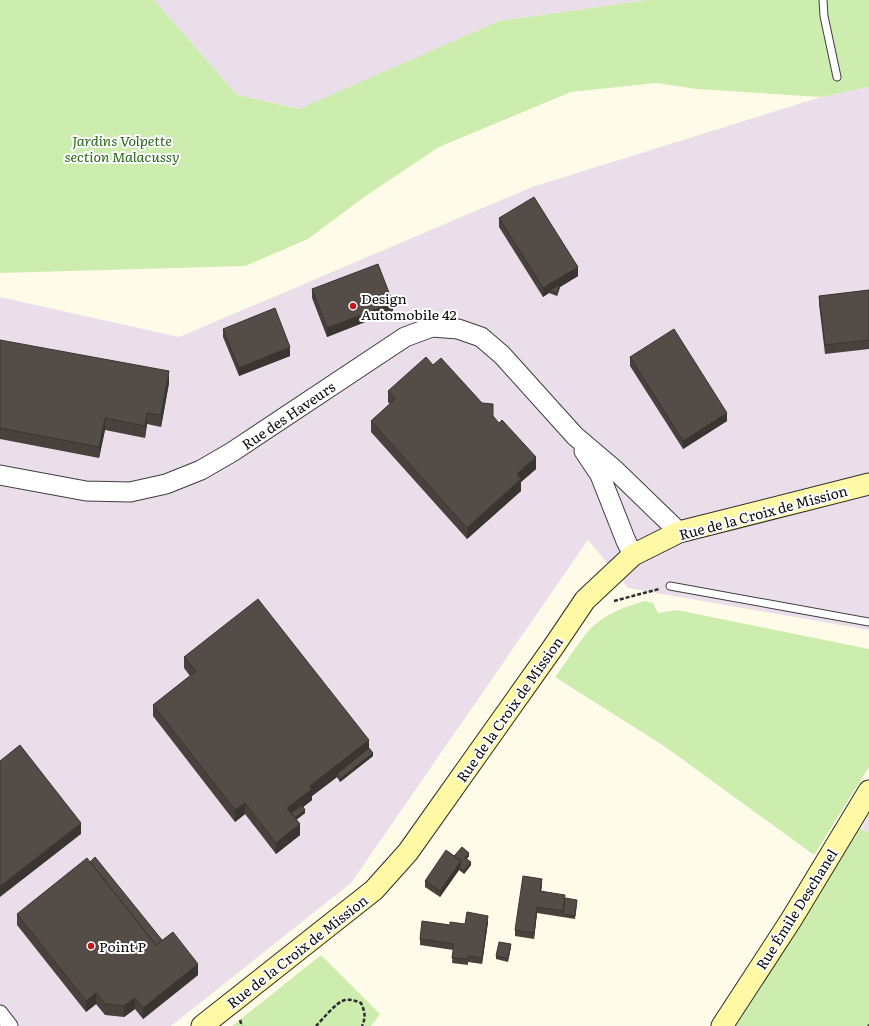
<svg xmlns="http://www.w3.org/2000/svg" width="869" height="1026" font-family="Literata,serif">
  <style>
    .industrial { fill: #eadeeb }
    .green { fill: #cdedaf }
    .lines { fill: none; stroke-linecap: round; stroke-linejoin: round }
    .service-casing { stroke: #3e3e3e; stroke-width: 9 }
    .minor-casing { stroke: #3e3e3e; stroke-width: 17 }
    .tertiary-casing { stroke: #3e3e3e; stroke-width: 21 }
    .secondary-casing { stroke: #2d2d2d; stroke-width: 23 }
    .path { stroke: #2d2d2d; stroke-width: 2.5; stroke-dasharray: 4 2; stroke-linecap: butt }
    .service { stroke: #fff; stroke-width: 7 }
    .minor { stroke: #fff; stroke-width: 15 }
    .tertiary { stroke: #fff; stroke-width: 19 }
    .secondary { stroke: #fff8a4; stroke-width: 21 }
    .wall { fill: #48413c }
    .shaded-wall { fill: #3b3531 }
    .building { fill: #544c46; stroke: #3b3531 }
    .poi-dot { fill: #c6181b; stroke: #fff; stroke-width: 1.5 }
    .labels { text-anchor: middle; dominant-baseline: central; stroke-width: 4; stroke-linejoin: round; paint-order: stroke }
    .park-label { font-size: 14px; font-style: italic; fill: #256716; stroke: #fff }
    .poi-label { font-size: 14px; fill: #0b0b0b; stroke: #fff; text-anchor: start }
    .street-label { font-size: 14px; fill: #0b0b0b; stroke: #fff }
  </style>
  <rect width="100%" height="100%" fill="#fffbe9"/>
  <!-- industrial -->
  <path class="industrial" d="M154,0h493l-148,21 -199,88 -63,-14z
    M869,87v543l-241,-42 -40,-48 -237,343 -180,143h-171v-729l179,40 353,-150 289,-90z
    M869,815v17l-8,-3z"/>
  <!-- green -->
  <path class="green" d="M0,0h154l83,95 62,14 200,-88 148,-21h222v87l-48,10 -124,-8 -41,-6 -85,9 -132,55 -72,48 -59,44 -63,27 -245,7z
    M645,601l8,2 5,10 19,-3 192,39v118l-55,88 -150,-109 -109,-69c12,-16 23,-34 35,-48 15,-15 36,-23 55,-28z
    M860,829l9,3v194h-133z
    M321,955l59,59 -9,12h-139z"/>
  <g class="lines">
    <!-- service casing -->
    <g class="service-casing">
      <path id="service" d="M823,0l1,16 13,61
        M670,586l199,36"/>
    </g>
    <!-- minor casing -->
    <g class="minor-casing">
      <path id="minor" d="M0,1013l10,13"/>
    </g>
    <!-- tertiary casing -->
    <g class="tertiary-casing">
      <path id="tertiary" d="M584,451l16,24 26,66 7,14
        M0,475l86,16 44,1 36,-8 35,-14 31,-18 173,-115 27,-10 26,2 23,8 21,18 73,81 40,34 64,62"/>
    </g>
    <!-- secondary casing -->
    <g class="secondary-casing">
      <path id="secondary" d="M202,1026l172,-136 34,-38 146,-206 31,-46 48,-45 46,-23 190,-48
        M722,1026l69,-106 78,-129"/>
    </g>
    <!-- path -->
    <path class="path" d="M614,601l45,-12
      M240,1020l2,6
      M316,1026c7,-7 20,-24 29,-26 6,-1 11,1 16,3 4,9 5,14 1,23
      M868,1026l1,-1"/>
    <!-- service -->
    <use href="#service" class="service"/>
    <!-- minor -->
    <use href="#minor" class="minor"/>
    <!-- tertiary -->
    <use href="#tertiary" class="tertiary"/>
    <!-- secondary -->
    <use href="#secondary" class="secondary"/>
  </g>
  <!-- wall -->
  <path class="wall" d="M499,218l79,58 -18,11 -3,9 -8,-3 -6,4 -44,-70z
    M312,289l81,22 -66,26 -15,-39z
    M869,290v59l-44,5 -6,-50v-8z
    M223,329l67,27 -51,20 -16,-39z
    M0,340l169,43 -8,44 -14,-3 -2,14 -40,-8 -6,28 -99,-19z
    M630,357l97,64 -44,28 -53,-83z
    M433,365l60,52 43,52 -15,13v9l-54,48 -96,-107v-11l19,-17 -2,-2v-11z
    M184,657l185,91 4,8 -33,26 -3,-5 -25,19v4l-9,7 2,6 -9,7 4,15 -24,19 -31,-40 -10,8 -82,-106v-11l37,-29 -6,-8z
    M454,856h15l-2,3 4,6 -7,9 -5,-4 -19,27 -15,-10v-6z
    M542,885l-1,6 24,7 12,5 -2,16 -38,-6 -3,26 -19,-3v-6z
    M17,914l145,26 36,35 -55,44 -8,-10 -11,8 -19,-2 -9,-11 -10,8 -69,-87z
    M488,922l-6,42 -14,-2v3l-16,-2 1,-13 -33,-5v-6l30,-14z
    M511,947l-3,15 -12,-3v-3z"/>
  <!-- shaded-wall -->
  <path class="shaded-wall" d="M578,267v9l-18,11 -3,9v-3l-8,-2v2l-6,4v-9z
    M393,303v8l-66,26v-9z
    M290,347v9l-51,20v-8z
    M169,371v12l-8,44v-12z
    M147,413v11l-2,14v-12z
    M727,413v8l-44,28v-8z
    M105,418v12l-6,28v-11z
    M536,457v12l-15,13v9l-54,48v-11l50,-54z
    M369,740v11l-32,23v3l-25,19v4l-23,18 -2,-10 23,-22z
    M373,753v3l-33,26v-3z
    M245,803v11l-10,8v-12z
    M305,810v3l-14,11v-3z
    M81,823v11l-81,63v-11z
    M300,824v11l-24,19v-11z
    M469,853v3l-4,5v-3z
    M461,861v6h-2v3l-19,27v-6z
    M471,862v3l-7,9v-3z
    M542,879v6l-2,12v-6z
    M537,907v6l-3,26v-6z
    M488,916v6l-6,42v-6z
    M198,964v11l-55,44v-11z
    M96,993v11l-10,8v-11z
    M135,998v11l-11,8v-11z"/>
  <!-- building -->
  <path class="building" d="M534,197l44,70 -35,21 -44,-70z
    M378,264l15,39 -66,25 -15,-39z
    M560,284l-3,9 -8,-2z
    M869,290v50l-44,5 -6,-49z
    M275,308l15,39 -51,21 -16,-39z
    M674,329l53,84 -44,28 -53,-84z
    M0,340l169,31 -8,44 -14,-2 -2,13 -40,-8 -6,29 -99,-19z
    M426,357l7,8 8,-7 41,45 11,1v12l6,7 3,-3 34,37 -19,17 4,5 -54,49 -96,-107 24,-22 -7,-8z
    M258,599l111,141 -59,46 2,3 -25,19 13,16 -24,19 -31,-40 -10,7 -82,-105 43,-34 -12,-14z
    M20,745l61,78 -81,63v-125z
    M369,748l4,5 -33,26 -3,-5z
    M302,805l3,5 -10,8 -4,-5z
    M462,847l7,6 -4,5 6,4 -7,9 -5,-4 2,-3v-3l-7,-5z
    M446,850l15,11 -21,30 -15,-10z
    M95,857l67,83 -6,5 -66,-83z
    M87,858l69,87 17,-13 25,32 -55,44 -8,-10 -11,8 -19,-2 -9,-11 -10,8 -69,-87z
    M523,876l19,3 -2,12 25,4 -2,16 -26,-4 -3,26 -19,-3z
    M565,898l12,2 -2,16 -12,-2z
    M467,912l21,4 -6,42 -14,-2v3l-16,-1 2,-14 -34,-5 2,-18 28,4v-3l15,2z
    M499,942l12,2 -3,15 -12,-3z"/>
  <!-- markers -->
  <g class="poi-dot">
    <circle cx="353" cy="306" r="4"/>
    <circle cx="91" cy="946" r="4"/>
  </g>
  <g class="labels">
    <!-- park labels -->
    <g class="park-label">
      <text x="122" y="140">Jardins Volpette<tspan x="122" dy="16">section Malacussy</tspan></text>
    </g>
    <!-- poi labels -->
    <g class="poi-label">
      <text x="361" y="298">Design<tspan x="361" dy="16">Automobile 42</tspan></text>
      <text x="99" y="946">Point P</text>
    </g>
    <!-- street labels -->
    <g class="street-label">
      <text transform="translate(288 415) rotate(-34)">Rue des Haveurs</text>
      <text transform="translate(763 512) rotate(-15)">Rue de la Croix de Mission</text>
      <text transform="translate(509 709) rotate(-55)">Rue de la Croix de Mission</text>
      <text transform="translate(796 909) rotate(-58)">Rue Émile Deschanel</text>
      <text transform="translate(297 951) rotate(-38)">Rue de la Croix de Mission</text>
    </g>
  </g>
</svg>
